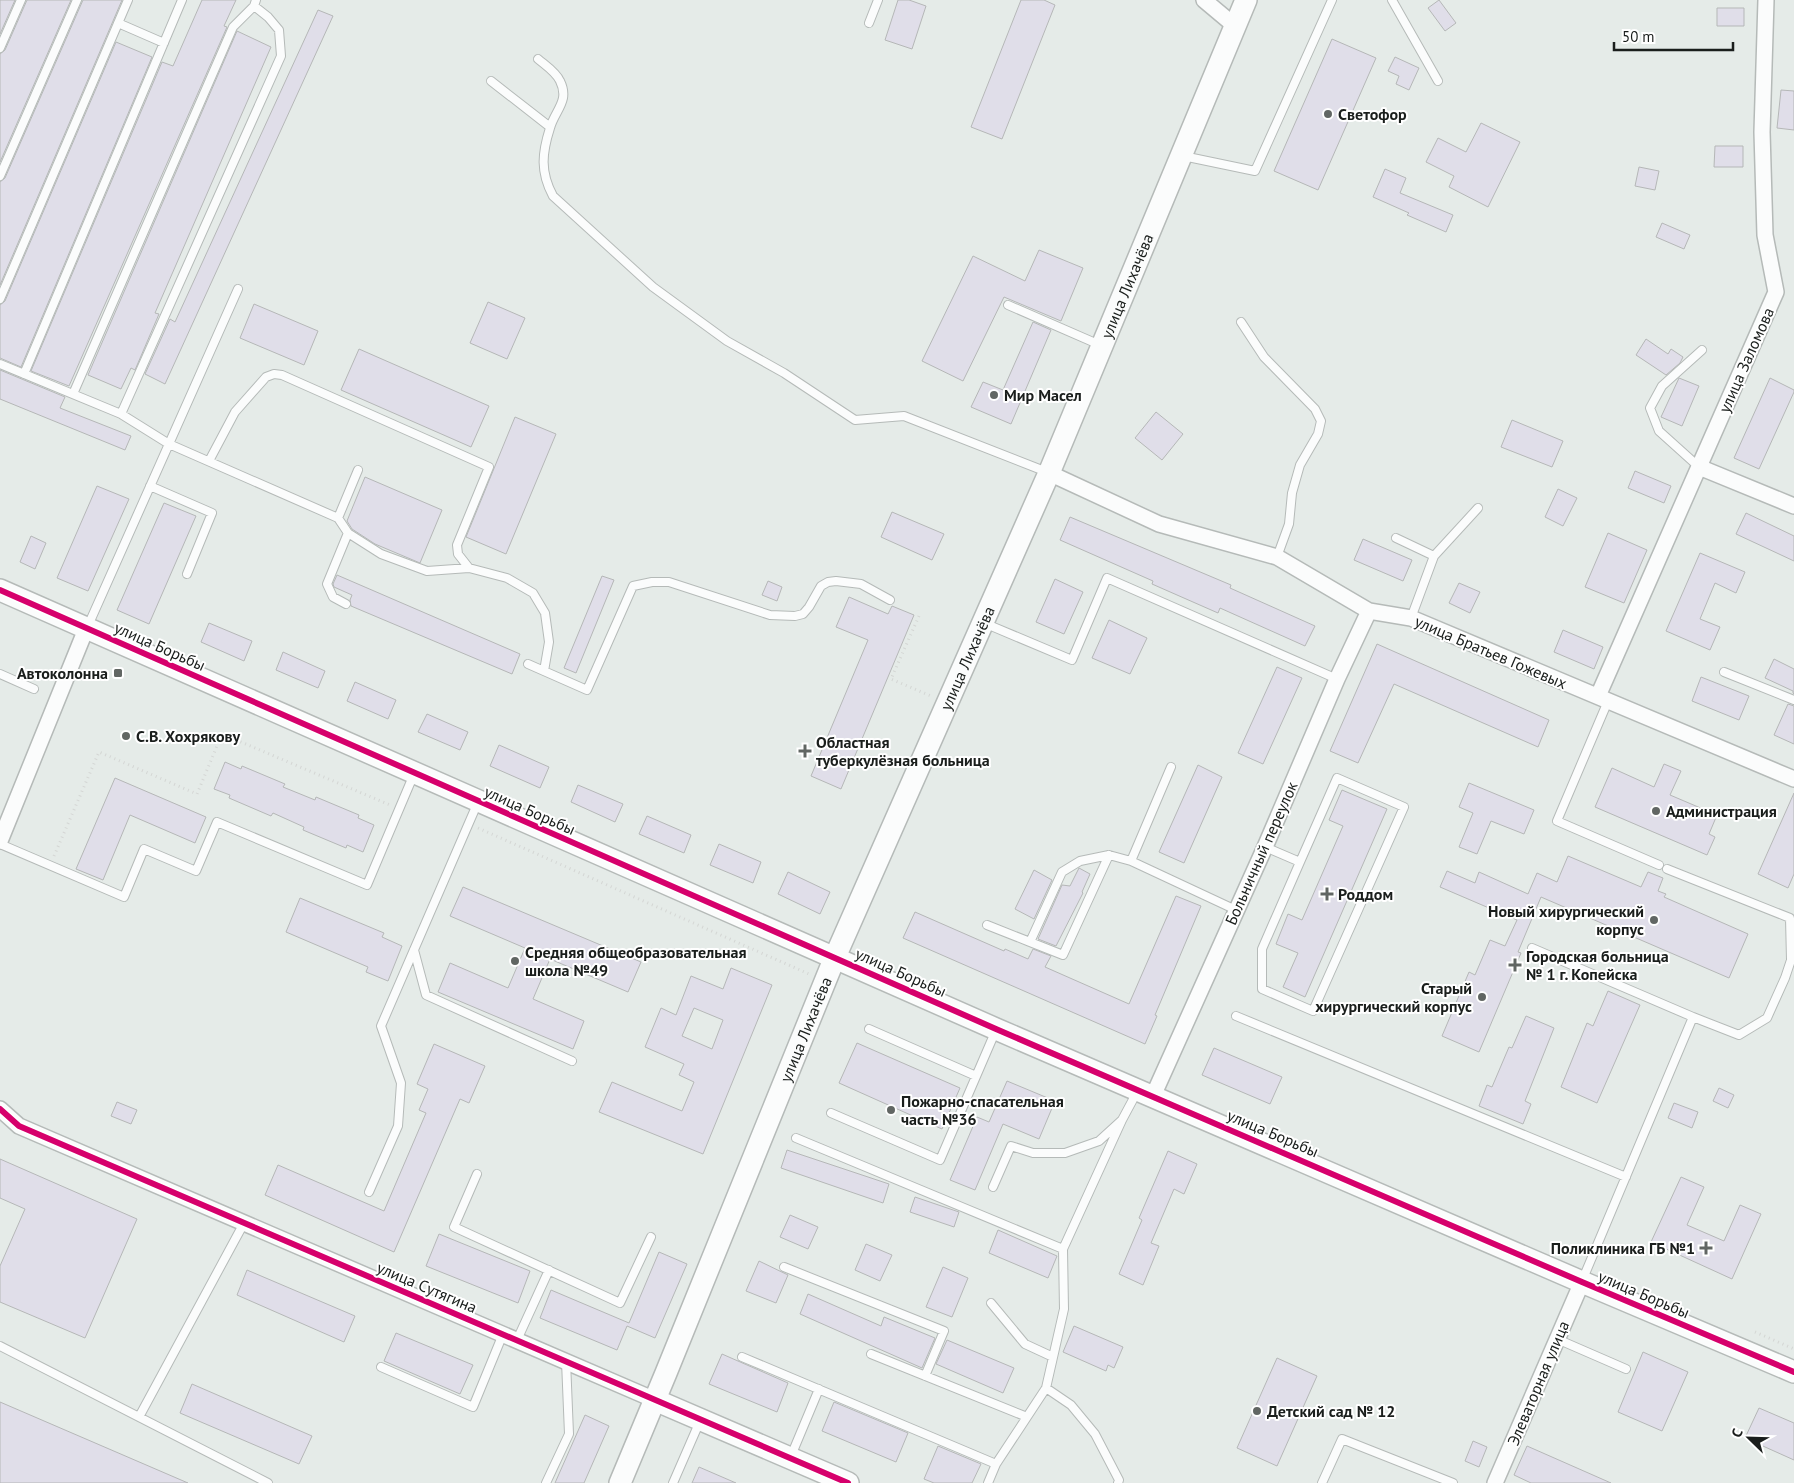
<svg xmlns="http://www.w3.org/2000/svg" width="1794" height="1483" font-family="'PT Sans',sans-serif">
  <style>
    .building { fill: #e0dee9; stroke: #b5b7b7; fill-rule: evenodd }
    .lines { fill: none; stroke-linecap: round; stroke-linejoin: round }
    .lane-casing { stroke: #b5bab8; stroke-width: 10 }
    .street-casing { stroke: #b5bab8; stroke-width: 18 }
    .secondary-casing { stroke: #b5bab8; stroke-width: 24 }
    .path { stroke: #d4d6d4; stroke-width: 3; stroke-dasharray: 1 4; stroke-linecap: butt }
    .lane { stroke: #fbfcfc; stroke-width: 8 }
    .street { stroke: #fbfcfc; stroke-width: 15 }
    .secondary { stroke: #fbfcfc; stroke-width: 21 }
    .cycleway-casing { stroke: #fff; stroke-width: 9 }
    .cycleway { stroke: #d6006c; stroke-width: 6 }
    .poi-dot { fill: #616663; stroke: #fff; stroke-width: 2 }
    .labels { text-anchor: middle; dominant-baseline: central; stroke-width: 4; stroke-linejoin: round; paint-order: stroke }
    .poi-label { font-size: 16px; font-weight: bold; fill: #1a1e1c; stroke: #fff; text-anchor: start }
    .street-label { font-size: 16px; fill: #1a1e1c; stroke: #fff }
  </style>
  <rect width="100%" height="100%" fill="#e5ebe8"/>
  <!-- building -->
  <path class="building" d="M0,0h15l-15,34z
    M27,0h44l-71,162v-108l5,-4z
    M83,0h39l-122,285v-103l5,-4z
    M202,0h34l-12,26 3,1 -158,359 -38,-15 131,-309 11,4z
    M898,0h11l17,6 -14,43 -27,-9z
    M1021,0h23l11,5 -53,134 -31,-12z
    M1439,0l17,23 -11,8 -17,-23z
    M1717,8h27v18h-27z
    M318,10l15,6 -168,368 -20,-10 25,-55 5,3z
    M237,31l34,16 -116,266 4,1 -24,56 -4,-2 -10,21 -33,-14z
    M1332,39l44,19 -58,132 -44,-19z
    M116,42l36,15 -131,310 -21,-9v-53l5,-4z
    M1395,57l24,11 -10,22 -13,-6 3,-8 -11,-5z
    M1781,90l13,1v39l-17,-2z
    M1481,123l39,19 -32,65 -39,-20 5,-11 -28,-14 12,-24 28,14z
    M1715,146h28v21h-29z
    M1639,167l20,4 -4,19 -20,-4z
    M1385,169l21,9 -6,15 53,22 -7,17 -39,-17 2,-2 -36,-16z
    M1662,223l28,12 -6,14 -28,-12z
    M1039,250l44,18 -22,53 -57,-24 -41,84 -41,-20 51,-105 52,25z
    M488,302l37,16 -18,41 -37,-16z
    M254,304l64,27 -14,34 -64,-27z
    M1033,322l18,8 -40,94 -40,-17 12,-25 20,8z
    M1646,339l22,15 3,-5 12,8 -3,6 -14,12 -30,-20z
    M359,349l130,57 -18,41 -130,-57z
    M0,370l65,27 -5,11 71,28 -6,14 -125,-51z
    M1679,378l20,8 -17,40 -21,-9z
    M1770,378l24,12v2l-35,77 -25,-11z
    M1156,412l27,22 -21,26 -27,-22z
    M515,417l41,17 -50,120 -40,-17z
    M1512,420l51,21 -11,26 -51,-20z
    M1635,471l36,15 -7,17 -36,-15z
    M365,477l77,33 -22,53 -45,-19 -23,-15 -5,-8z
    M97,486l32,13 -41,92 -31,-13z
    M1558,489l19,9 -14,28 -18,-9z
    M164,503l32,13 -47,108 -32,-14z
    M892,512l52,22 -12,26 -51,-23z
    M1746,513l48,23v25l-58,-27z
    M1070,517l161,68 -1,3 85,38 -10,20 -85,-38 -2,5 -66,-29 1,-3 -93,-41z
    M1608,533l39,17 -23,53 -39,-16z
    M31,536l15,7 -11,26 -15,-7z
    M1363,539l49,21 -9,21 -49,-21z
    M1700,553l45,19 -9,21 -21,-10 -15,36 20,8 -10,23 -44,-19z
    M337,575l183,79 -8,20 -161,-68 -1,-6 2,-5 -18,-8 -1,-3z
    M602,576l12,4 -38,93 -12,-5z
    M1055,579l28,13 -19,42 -28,-12z
    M768,581l14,6 -5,14 -15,-6z
    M1459,583l21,9 -10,21 -21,-10z
    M849,597l39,17 4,-8 22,9 -73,174 -30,-13 57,-136 -32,-13z
    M1109,620l38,18 -17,36 -38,-16z
    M209,623l43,18 -8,20 -43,-19z
    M1563,630l40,17 -9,22 -40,-17z
    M1377,644l172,76 -11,27 -144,-63 -36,79 -28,-12z
    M283,652l42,19 -7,17 -42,-18z
    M1774,659l20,10v25l-1,-1v-2l-28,-13z
    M1277,667l25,11 -39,86 -25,-11z
    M1701,677l48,19 -10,24 -47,-19z
    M355,682l41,18 -8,19 -41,-18z
    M1788,704l6,2v38l-20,-9z
    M427,714l41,18 -8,18 -42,-18z
    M499,745l50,22 -9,21 -50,-22z
    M225,762l16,7 1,-3 43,18 -2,3 32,13 1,-3 43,18 -1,3 16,7 -11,27 -16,-7 -1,3 -43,-18 1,-3 -31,-14 -2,3 -42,-18 1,-3 -16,-6z
    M1664,764l17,7 -11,24 47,20 -8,19 6,3 -8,18 -112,-48 17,-39 42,19z
    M1198,765l24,12 -38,86 -25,-11z
    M115,778l91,39 -11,26 -65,-28 -27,65 -27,-11z
    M1469,783l65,27 -10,24 -33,-13 -14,33 -18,-7 14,-34 -14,-6z
    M578,785l45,19 -8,18 -44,-20z
    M1342,790l45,19 -82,188 -22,-10 15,-34 -22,-9 12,-30 14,6 41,-94 -14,-6z
    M1794,793v81l-6,14 -30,-14z
    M647,816l44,19 -7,18 -45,-19z
    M719,844l42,18 -8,21 -43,-18z
    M1568,856l73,31 7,-15 15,6 -5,13 8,3 -2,3 84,37 -19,44 -188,-81 -23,55 3,1 -42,99 -37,-16 27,-64 6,3 15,-35 15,6 12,-26 -77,-33 7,-16 28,12 4,-11 49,22 9,-21 20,9z
    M1079,868l11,6 -8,18 1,1 -27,53 -18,-7 24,-54 8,1z
    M1034,870l18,10 -18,39 -19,-10z
    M788,872l42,20 -10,22 -42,-20z
    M463,887l178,75 -13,30 -78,-33 -17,40 51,22 -11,28 -135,-57 12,-29 58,25 17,-40 -75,-32z
    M1176,896l25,10 -46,109 2,1 -12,28 -242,-106 12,-26 89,39 1,-2 23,10 5,-10 18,7 -6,11 84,37z
    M300,898l84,35 -2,4 20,9 -14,35 -22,-9 2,-5 -82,-35z
    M731,968l41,17 -69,169 -104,-42 13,-30 70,29 12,-29 -15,-7 5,-11 -39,-17 16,-39 15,7 15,-39 32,13zM694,1008l29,12 -11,29 -30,-13z
    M1608,991l32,14 -43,98 -36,-16 26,-64 6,3z
    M1526,1016l28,12 -29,73 6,3 -8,20 -44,-18 8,-21 5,2 17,-40 3,1z
    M857,1043l103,45 -18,41 -103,-46z
    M434,1044l51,22 -16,37 -9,-4 -66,153 -129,-57 13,-30 106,46 42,-98 -7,-3 9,-21 -11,-5z
    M1214,1048l68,29 -12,27 -68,-29z
    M1007,1081l48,20 -16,38 -36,-15 -28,66 -25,-10 27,-63 12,5z
    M1719,1088l15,7 -6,13 -15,-7z
    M117,1102l20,8 -6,14 -20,-8z
    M1674,1103l24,9 -6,16 -24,-10z
    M787,1150l102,34 -6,19 -102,-35z
    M1168,1151l29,13 -13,30 -10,-5 -23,54 8,3 -16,39 -24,-11 23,-54 -3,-2z
    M0,1159l137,60 -52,119 -85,-36v-36l25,-57 -25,-11z
    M1681,1177l23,10 -17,38 37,16 16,-36 21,9 -29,65 -81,-37z
    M915,1197l44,15 -5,15 -44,-15z
    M790,1215l28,12 -10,22 -28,-12z
    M998,1230l59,26 -9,22 -59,-25z
    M439,1234l91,37 -12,32 -92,-37z
    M866,1244l26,11 -12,26 -25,-11z
    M659,1252l28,12 -32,74 -28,-12 -10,24 -77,-32 11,-28 78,33z
    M759,1261l29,14 -12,28 -30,-12z
    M943,1267l25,11 -16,39 -26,-10z
    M247,1270l108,46 -11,26 -107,-47z
    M808,1294l73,32 3,-9 51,21 -13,30 -122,-54z
    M1074,1326l49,21 -9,21 -6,-3 -2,6 -43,-19z
    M396,1333l77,32 -13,29 -76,-33z
    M947,1340l67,28 -11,25 -67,-29z
    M1643,1352l45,20 -26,59 -44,-19z
    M722,1354l66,29 -11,29 -68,-28z
    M1277,1358l40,18 -40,90 -40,-18z
    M192,1384l120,52 -13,28 -119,-51z
    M0,1402l188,81h-188z
    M834,1402l74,31 -12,29 -74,-31z
    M1759,1408l35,15v37l-49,-22z
    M585,1415l24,11 -25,57h-29z
    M1473,1441l14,6 -8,20 -14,-6z
    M938,1446l43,18 -9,19h-38l-10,-4z
    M1527,1446l84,37h-80l-17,-8z
    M699,1467l37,16h-44z"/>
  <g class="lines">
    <!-- lane casing -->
    <g class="lane-casing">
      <path id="lane" d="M1392,0l46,81
        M118,23l46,20
        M869,23l9,-23
        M0,48l21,-48
        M538,59c7,6 18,13 22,22 10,20 -5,29 -10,47 -8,25 -10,44 3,68l100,91 74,54 57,32 71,47 49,-4 143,56
        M491,81l59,46
        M1183,156l72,15 77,-171
        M0,176l77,-176
        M0,299l128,-299
        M1008,305l92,40
        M1241,322l23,35 51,52 6,12 -3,13 -18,31 -8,28 -3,31 -12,33
        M0,364l121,50 48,30 169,74 10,15 33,21 46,17 42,-3
        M24,374l158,-374
        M73,394l160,-367 21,-21 2,-6
        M121,414l160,-358 -2,-26 -11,-13 -14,-11
        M209,461l26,-49 31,-35 8,-3 8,1 207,92 -32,78 1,9 11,14 38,10 26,15 12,20 4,29 -5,29
        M1699,467l-40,-36 -9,-23 12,-22 40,-36
        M150,486l62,27 -25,61
        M338,518l20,-48
        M1396,538l38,18
        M346,604l-13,-7 -6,-13 21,-51
        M1411,618l23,-62 44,-48
        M984,623l88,37 35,-82 230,101
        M87,628l151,-339
        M528,664l59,26 46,-104 19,-4h17l101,33 25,1 8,-2 6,-7 12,-21 7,-4 8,-1 25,3 29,16
        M1724,672l70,28
        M0,674l34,15
        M1608,701l-51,120 102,44
        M0,844l124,53 20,-48 52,22 21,-49 150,63 47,-111
        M1265,847l35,15 -38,87v40l51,22 91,-204 -67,-29 -37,84
        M1109,855l-46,100 -33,-13 32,-70 18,-11 29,-6 22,6 105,49
        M1131,861l40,-94
        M987,925l43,17
        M1532,948l161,69
        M414,950l12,45 146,66
        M1236,1016l390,161
        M869,1029l107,47
        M831,1113l109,47 56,-130
        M796,1138l267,111
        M477,1174l-23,53 166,76 31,-66
        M993,1187l18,-41 22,7h32l34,-12 23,-21 15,-28
        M369,1192l29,-66 3,-43 -20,-57 97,-224
        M784,1267l160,64 -19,45
        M1582,1281l111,-264 46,18 28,-17 18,-40 6,-18 -1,-42 -123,-49
        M991,1303l34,41 28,13
        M1557,1339l69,30
        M517,1340l32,-70
        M0,1346l268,137
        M871,1354l156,63
        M742,1357l254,107
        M381,1367l92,40 30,-73
        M1046,1388l25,17 24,29 24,46 -1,3
        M139,1417l105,-194
        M791,1456l28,-67
        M546,1483l23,-49 -3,-73
        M673,1483l27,-62
        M988,1483l8,-19 50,-76 18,-79 -1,-60 59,-129
        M1322,1483l20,-44 111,44"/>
    </g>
    <!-- street casing -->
    <g class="street-casing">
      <path id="street" d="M1204,0l31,26
        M1699,467l95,39
        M1049,473l110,51 118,33 92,54 42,7 383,161
        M1598,696l178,-404 -11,-57 -3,-103 4,-132
        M0,841l86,-212
        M1153,1096l112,-249 72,-168 32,-68
        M0,1109l19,17 636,274
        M1495,1483l87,-201"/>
    </g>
    <!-- secondary casing -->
    <g class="secondary-casing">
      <g id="secondary">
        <path d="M0,590l996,439 586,253 212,90"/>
        <path d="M655,1400l193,83"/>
        <path id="s1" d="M620,1483l46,-110 169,-416 214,-484 197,-473"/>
      </g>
    </g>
    <!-- path -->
    <path class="path" d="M919,616l-28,63 40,17
      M478,828l331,146
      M54,856l45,-104 98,42 25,-60 168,71
      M1755,1332l39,17"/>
    <!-- lane -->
    <use href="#lane" class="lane"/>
    <!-- street -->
    <use href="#street" class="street"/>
    <!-- secondary -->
    <use href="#secondary" class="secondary"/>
    <!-- cycleway casing -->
    <g class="cycleway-casing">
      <path id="cycleway" d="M0,590l996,439 586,253 212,90
        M0,1109l19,17 829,357"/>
    </g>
    <!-- cycleway -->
    <use href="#cycleway" class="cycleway"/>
  </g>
  <!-- markers -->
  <g class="poi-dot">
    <circle cx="1328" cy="114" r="5"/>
    <circle cx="994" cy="395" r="5"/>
    <rect x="113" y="668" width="10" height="10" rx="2.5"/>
    <circle cx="126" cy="736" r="5"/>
    <path d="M802.5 743.5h5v5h5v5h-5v5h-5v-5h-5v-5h5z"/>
    <circle cx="1656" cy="811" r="5"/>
    <path d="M1324.5 886.5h5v5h5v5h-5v5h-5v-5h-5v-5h5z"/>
    <circle cx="1654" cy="920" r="5"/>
    <circle cx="515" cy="961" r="5"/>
    <path d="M1512.5 957.5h5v5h5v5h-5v5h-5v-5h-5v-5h5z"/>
    <circle cx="1482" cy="997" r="5"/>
    <circle cx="891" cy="1110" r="5"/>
    <path d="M1703.5 1240.5h5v5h5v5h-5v5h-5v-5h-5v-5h5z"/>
    <circle cx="1257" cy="1411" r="5"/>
  </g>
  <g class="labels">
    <!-- poi labels -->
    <g class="poi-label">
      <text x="1338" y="114">Светофор</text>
      <text x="1004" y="395">Мир Масел</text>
      <text x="108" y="673" text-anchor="end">Автоколонна</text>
      <text x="136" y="736">С.В. Хохрякову</text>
      <text x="816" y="742">Областная<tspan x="816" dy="18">туберкулёзная больница</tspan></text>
      <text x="1666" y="811">Администрация</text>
      <text x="1338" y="894">Роддом</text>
      <text x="1644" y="911" text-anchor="end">Новый хирургический<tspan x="1644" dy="18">корпус</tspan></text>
      <text x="525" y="952">Средняя общеобразовательная<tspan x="525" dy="18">школа №49</tspan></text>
      <text x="1526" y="956">Городская больница<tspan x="1526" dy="18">№ 1 г. Копейска</tspan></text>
      <text x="1472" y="988" text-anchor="end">Старый<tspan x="1472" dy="18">хирургический корпус</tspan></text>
      <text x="901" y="1101">Пожарно-спасательная<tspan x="901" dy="18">часть №36</tspan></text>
      <text x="1695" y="1248" text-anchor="end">Поликлиника ГБ №1</text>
      <text x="1267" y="1411">Детский сад № 12</text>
    </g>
    <!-- street labels -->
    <g class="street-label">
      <text stroke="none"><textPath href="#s1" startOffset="1300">улица Лихачёва</textPath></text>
      <text transform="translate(1746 360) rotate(-66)">улица Заломова</text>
      <text transform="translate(160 646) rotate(24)">улица Борьбы</text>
      <text transform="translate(1491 652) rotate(23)">улица Братьев Гожевых</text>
      <text stroke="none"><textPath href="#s1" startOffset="895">улица Лихачёва</textPath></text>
      <text transform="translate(530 810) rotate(24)">улица Борьбы</text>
      <text transform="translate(1261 853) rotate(-66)">Больничный переулок</text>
      <text transform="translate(901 972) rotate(24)">улица Борьбы</text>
      <text stroke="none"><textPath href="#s1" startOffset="490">улица Лихачёва</textPath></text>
      <text transform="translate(1273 1133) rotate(23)">улица Борьбы</text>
      <text transform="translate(427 1287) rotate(23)">улица Сутягина</text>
      <text transform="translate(1644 1294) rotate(23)">улица Борьбы</text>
      <text transform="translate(1538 1383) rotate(-67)">Элеваторная улица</text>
    </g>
  </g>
  <!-- north arrow -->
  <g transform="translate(1749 1438) rotate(293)" stroke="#ffffff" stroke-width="4" paint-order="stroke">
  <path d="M0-4L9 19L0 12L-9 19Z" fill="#1a1e1c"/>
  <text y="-8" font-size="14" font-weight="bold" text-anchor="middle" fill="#1a1e1c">С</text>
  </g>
  <!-- scale -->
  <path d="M1614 42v8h119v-8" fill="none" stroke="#1a1e1c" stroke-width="2.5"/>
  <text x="1622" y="42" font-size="15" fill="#1a1e1c" stroke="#ffffff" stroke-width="4" paint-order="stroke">50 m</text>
</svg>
